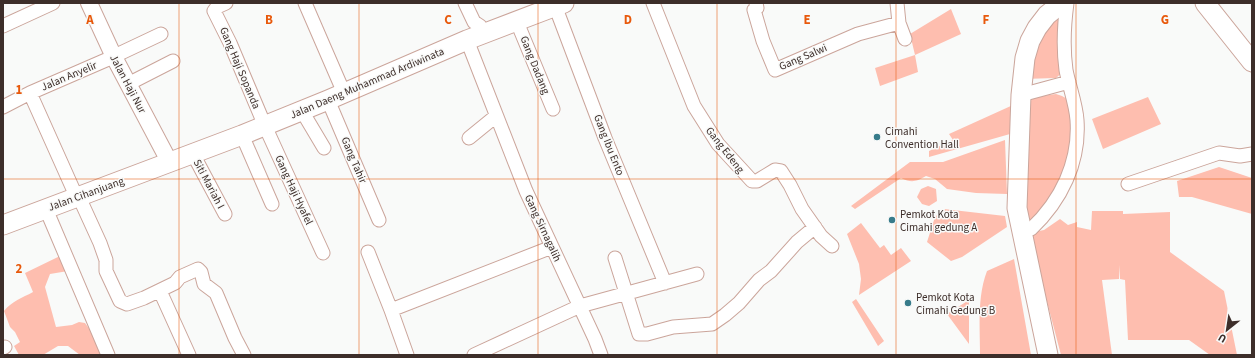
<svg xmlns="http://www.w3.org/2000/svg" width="1255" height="358" font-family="'Source Sans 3',sans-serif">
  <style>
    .green { fill: #febeaf }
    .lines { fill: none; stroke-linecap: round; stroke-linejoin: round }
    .minor-casing { stroke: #cba59b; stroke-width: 15 }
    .tertiary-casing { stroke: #cba59b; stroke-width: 18 }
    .secondary-casing { stroke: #cba59b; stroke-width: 21 }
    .minor { stroke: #fff; stroke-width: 13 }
    .tertiary { stroke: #fff; stroke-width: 16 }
    .secondary { stroke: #fff; stroke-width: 19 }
    .grid { fill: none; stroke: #e8590c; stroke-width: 1; stroke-opacity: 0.55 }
    .poi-dot { fill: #377b8a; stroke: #f9faf9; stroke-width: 1.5 }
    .labels { text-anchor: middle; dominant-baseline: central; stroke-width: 3; stroke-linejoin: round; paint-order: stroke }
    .street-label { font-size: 11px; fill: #3d2e2a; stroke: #f9faf9 }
    .poi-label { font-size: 11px; fill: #3d2e2a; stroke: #f9faf9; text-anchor: start }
    .grid-label { font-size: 13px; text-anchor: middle; font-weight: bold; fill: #e8590c; stroke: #f9faf9; stroke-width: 3; stroke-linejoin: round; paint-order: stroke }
  </style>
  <rect width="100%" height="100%" fill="#f9faf9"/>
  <!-- green -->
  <path class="green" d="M951,9l10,25 -46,21 3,17 -38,14 -5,-18 40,-13 -5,-21z
    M1052,10l10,9 2,52 -8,7 -33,1z
    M1056,94l6,2 7,4 5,38 -11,41 -34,48 -6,-28 5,-96 7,-6z
    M1148,97l13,27 -58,25 -11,-30z
    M1013,105l-3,29 -81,23v-6l24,-11 -4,-6z
    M1005,140l2,54 -31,-1 -29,-4 -12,-10 -9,-3c-11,6 -14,7 -25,2l-46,31 -4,-3 59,-44h33z
    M1219,167l33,11v36l-60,-17h-13l-2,-16z
    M928,186l8,3 1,12 -8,5 -7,-2 -5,-7 4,-8z
    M944,209l61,7 2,11 -45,30 -11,4 -24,-19 8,-25z
    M1092,211h31v3l47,-2v40l54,39 13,64h-27l-21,-15h-61l-3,-60 -5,-1v-14l-1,14 -17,1 10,75h-51l-32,-122 15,-3 16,-11 8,6 9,-3v5l14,3z
    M861,223l19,25 4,-3 7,10 10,-7 10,13 -52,34 2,-16 -2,-15 -12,-30z
    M60,256l8,15 -18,3 -5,13 11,40 16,-2 7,-3 6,1 8,11 8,21h-21l-12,-9h-10l-15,9h-24l-5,-9 6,-4 -5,-10 -5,-5 -6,-16c8,-10 18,-13 29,-19l-8,-19z
    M1014,259l17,96h-51c0,-27 -3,-58 7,-84z
    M856,299l28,42 -6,5 -26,-44z
    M969,300v44l-22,-30z"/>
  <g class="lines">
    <!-- minor casing -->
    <g class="minor-casing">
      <path id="minor" d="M226,3l-9,4 -3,4 16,32 35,83 58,127
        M305,3l39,90
        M465,3l9,19 6,4 3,8
        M554,3l51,135 60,145
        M653,3l41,103 24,38 34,37h5l18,-11 6,1 9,14 12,24 19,27 11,10
        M756,3l1,5 -3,2 9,31 12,29 83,-36 41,-11
        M897,3l2,20 6,16
        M517,22l36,87
        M3,26l50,-23
        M467,40l59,151 69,148 6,16
        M128,84l45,-23
        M30,93l47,105
        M1021,95l48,-13
        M328,100l51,120
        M3,107l27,-14 76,-33 55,-26
        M302,111l22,37
        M242,135l30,69
        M469,138l27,-22
        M193,154l32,60
        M1128,184l91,-31 21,3 12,-2
        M79,197l21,46 6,17v11l14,30 7,3 17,-6 31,-15 5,-6 18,-8 3,3 3,12 12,9 19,45 9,17
        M46,209l62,146
        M1031,229c30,-28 49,-67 46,-109 -1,-16 -8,-34 -11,-50 -3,-22 -2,-45 1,-67
        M368,252l23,58 16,45
        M615,258l24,76h8l26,-7 39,-3 13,-9 14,-12 20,-23 12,-9 26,-29 18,-15
        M160,291l29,64
        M391,310l161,-63
        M3,348l2,-1
        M474,355l106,-49 117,-32"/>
    </g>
    <!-- tertiary casing -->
    <g class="tertiary-casing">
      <path id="tertiary" d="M89,3l25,54 56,106"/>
    </g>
    <!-- secondary casing -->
    <g class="secondary-casing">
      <path id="secondary" d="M1205,3l47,59
        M3,225l239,-90 86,-35 139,-60 97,-37
        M1048,355l-31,-147 4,-113 4,-37 5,-17 7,-13 10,-13 15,-12"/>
    </g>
    <!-- minor -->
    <use href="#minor" class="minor"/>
    <!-- tertiary -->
    <use href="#tertiary" class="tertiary"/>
    <!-- secondary -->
    <use href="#secondary" class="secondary"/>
  </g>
  <!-- grid -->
  <path class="grid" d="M179,3v352M359,3v352M538,3v352M717,3v352M896,3v352M1076,3v352M3,179h1249"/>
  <!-- markers -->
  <g class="poi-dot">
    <circle cx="877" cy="137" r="4"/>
    <circle cx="892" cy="220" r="4"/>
    <circle cx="908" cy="303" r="4"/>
  </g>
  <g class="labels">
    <!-- street labels -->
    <g class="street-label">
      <text transform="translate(803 57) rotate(-23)">Gang Salwi</text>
      <text transform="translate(535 65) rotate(68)">Gang Dadang</text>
      <text transform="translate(240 68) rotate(67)">Gang Haji Sopanda</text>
      <text transform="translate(69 76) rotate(-23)">Jalan Anyelir</text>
      <text transform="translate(367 83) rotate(-23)">Jalan Daeng Muhammad Ardiwinata</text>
      <text transform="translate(128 84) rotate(62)">Jalan Haji Nur</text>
      <text transform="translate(609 145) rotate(68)">Gang Ibu Ento</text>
      <text transform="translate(725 150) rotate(52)">Gang Edeng</text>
      <text transform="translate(354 160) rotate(67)">Gang Tahir</text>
      <text transform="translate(209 184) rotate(62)">Siti Mariah I</text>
      <text transform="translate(294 190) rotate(65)">Gang Haji Hyafel</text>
      <text transform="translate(86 194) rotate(-20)">Jalan Cihanjuang</text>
      <text transform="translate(543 228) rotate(65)">Gang Sirnagalih</text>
    </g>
    <!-- poi labels -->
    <g class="poi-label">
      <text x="885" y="131">Cimahi<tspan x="885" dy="13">Convention Hall</tspan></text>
      <text x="900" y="214">Pemkot Kota<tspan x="900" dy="13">Cimahi gedung A</tspan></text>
      <text x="916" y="297">Pemkot Kota<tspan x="916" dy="13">Cimahi Gedung B</tspan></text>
    </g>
  </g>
  <g class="grid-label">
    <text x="90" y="24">A</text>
    <text x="269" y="24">B</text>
    <text x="448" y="24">C</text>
    <text x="628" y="24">D</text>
    <text x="807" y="24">E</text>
    <text x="986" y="24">F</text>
    <text x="1165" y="24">G</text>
    <text x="19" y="94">1</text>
    <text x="19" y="273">2</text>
  </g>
  <!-- border -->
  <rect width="1255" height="358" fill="none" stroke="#3d2e2a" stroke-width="8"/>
  <!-- north arrow -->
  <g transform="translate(1227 330) rotate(210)" stroke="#f9faf9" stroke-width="3" paint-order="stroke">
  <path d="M0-3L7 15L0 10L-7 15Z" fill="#3d2e2a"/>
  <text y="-6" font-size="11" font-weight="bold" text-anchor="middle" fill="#3d2e2a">U</text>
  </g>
</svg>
